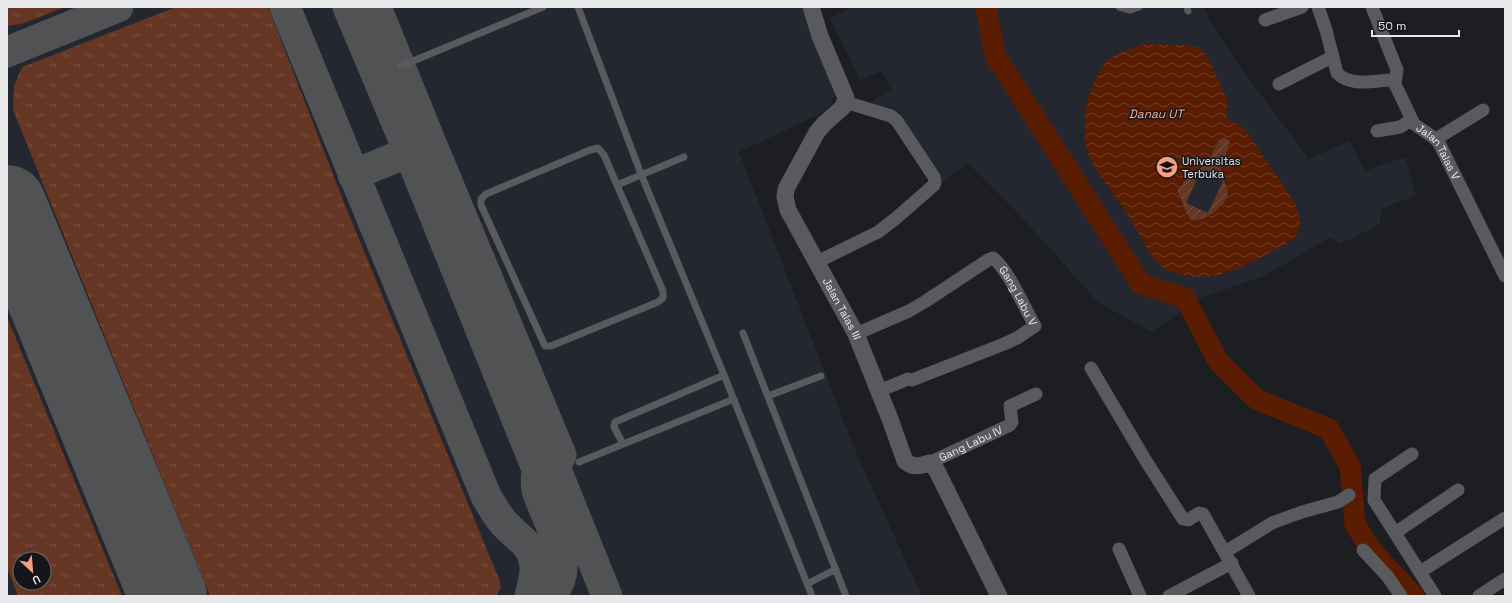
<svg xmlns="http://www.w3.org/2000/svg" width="1512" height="603" font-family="'Space Grotesk',sans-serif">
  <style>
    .built { fill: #24272f; fill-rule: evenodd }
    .grass { fill: url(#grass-tufts); fill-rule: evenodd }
    .garden { fill: url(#garden-furrows); fill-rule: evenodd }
    .water { fill: url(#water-waves); fill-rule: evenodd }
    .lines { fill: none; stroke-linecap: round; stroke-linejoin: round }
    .river { stroke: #5a1d01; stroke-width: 21 }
    .taxiway { stroke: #505254; stroke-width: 31 }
    .runway { stroke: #505254; stroke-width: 78 }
    .service { stroke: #595a5d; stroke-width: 7 }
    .minor { stroke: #595a5d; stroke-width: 13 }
    .tertiary { stroke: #595a5d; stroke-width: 17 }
    .labels { text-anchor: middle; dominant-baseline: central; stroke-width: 3; stroke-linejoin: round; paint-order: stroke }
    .street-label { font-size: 11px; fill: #e7e8ea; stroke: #141518 }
    .poi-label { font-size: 11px; fill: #e7e8ea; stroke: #141518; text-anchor: start }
    .water-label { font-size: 12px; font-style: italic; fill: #f8b297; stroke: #141518 }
  </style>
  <defs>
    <pattern id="grass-tufts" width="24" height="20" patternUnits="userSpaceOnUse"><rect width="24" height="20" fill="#653623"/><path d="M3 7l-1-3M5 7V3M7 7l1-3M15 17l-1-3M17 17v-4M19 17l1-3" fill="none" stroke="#7b5343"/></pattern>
    <pattern id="garden-furrows" width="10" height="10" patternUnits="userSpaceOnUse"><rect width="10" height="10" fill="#653623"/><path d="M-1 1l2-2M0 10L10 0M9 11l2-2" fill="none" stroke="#7b5343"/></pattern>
    <pattern id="water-waves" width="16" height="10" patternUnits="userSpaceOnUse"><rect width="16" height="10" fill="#5a1d01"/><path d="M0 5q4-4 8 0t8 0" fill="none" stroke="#723e26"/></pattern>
  </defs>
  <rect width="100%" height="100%" fill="#1d1e21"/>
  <!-- built -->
  <path class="built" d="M7,7h802l27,87 -10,17 -87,41 118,303 65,141h-915zM20,559h24v24h-24z
    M852,7h352l7,16 33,49 65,87 40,-18 16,30 40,-14 11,38 -35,14 -1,15 -40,20 -9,-7 -67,39 -63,22 -49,34 -53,-29 -83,-92 -48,-48 -28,21 -39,-61 -41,-15 31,-18 -9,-19 -22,9 -30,-62z"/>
  <!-- grass -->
  <path class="grass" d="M7,7h58l-43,17 -15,2z
    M176,7h92l77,198 154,374 2,9 -5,8h-286l-197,-486 1,-24 8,-19z
    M7,317l115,279h-104l-11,-28zM20,559h24v24h-24z"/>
  <!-- garden -->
  <path class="garden" d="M1224,137l5,3 1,3 -10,30 7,14 1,10c-9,13 -19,22 -36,24l-6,-8 -9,-23 9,-11 9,-8 11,-6 13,-25zM1201,170l22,11 -15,32 -22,-10z"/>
  <!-- water -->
  <path class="water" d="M1143,44c11,1 50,-1 58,5 7,6 23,42 26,52 2,7 -2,12 0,17l18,11 50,74c10,28 4,34 -20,47 -36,19 -62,35 -103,22 -21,-7 -32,-38 -43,-56 -13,-20 -29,-37 -39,-58 -6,-12 -6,-28 -5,-42 1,-14 13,-49 25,-57 9,-7 22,-10 33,-15zM1224,137l5,3 1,3 -10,30 7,14 1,10c-9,13 -19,22 -36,24l-6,-8 -9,-23 9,-11 9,-8 11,-6 13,-25z"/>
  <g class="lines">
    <!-- river -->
    <path class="river" d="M986,7l9,48 146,229 44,14 33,63 38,38 73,30 21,37 5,58 16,26 43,46"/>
    <!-- taxiway -->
    <path class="taxiway" d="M285,7l201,489c5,8 10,18 17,26 7,8 15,14 22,21 15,17 10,34 5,53
      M348,7l61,145 128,317c0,6 -2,15 0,21 10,35 43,73 13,106
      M376,7l55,136
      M7,52l111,-45
      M353,175l78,-32 130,312 -6,12 52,129"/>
    <!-- runway -->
    <path class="runway" d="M7,204l161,392"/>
    <!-- service -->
    <path class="service" d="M578,7l63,167 83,201 88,221
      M1119,7l11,3 9,-3
      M1187,7l1,4
      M401,66l142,-59
      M617,185l-13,-30 -6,-7 -8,2 -104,44 -5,5v6l64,141h6l107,-44 5,-4v-7l-46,-106 67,-28
      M743,333l103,263
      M768,396l53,-20
      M623,444l-9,-17 1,-5 109,-47
      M579,462l155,-63
      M807,584l29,-15"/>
    <!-- minor -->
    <g class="minor">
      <path id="s1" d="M1318,7l8,23 11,43c14,14 35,8 53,7l4,2 20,42 19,13 6,6 66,133"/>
      <path d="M1372,7l25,63 -2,14"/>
      <path d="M1265,20l37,-13"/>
      <path d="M1279,84l53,-27"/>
      <path d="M1377,131l23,-4 11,-7"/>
      <path d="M1436,139l47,-29"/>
      <path d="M817,262l61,-30 17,-13 39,-34 1,-3 -1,-5 -37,-56 -6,-5 -46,-14"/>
      <path id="s2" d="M856,334l53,-23 17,-10 62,-41 5,-2c15,11 32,51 42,68l-18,12 -13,6 -92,36 -4,-1 -29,12"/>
      <path d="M1091,368l55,93 37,58 5,1 11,-7 4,1 46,82"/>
      <path d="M1412,454l-37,25 -1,21 61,96"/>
      <path id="s3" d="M929,463l81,-38 2,-3 -2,-16 26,-12"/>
      <path d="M1395,533l63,-43"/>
      <path d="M1119,549l21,47"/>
      <path d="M1363,550l25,27 13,19"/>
      <path d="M1225,552l47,-29 30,-11 36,-10 11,-7"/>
      <path d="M1420,572l85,-54"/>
      <path d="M1169,596l63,-33"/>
      <path d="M1479,596l26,-17"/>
    </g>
    <!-- tertiary -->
    <path class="tertiary" id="s4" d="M811,7l9,29 26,62 -3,9 -19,17 -7,8 -31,57 -1,8 3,13 68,124 34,85 15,42c8,7 15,5 24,2l7,6 63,127"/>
  </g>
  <!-- icons -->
  <defs>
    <g id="university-disc" transform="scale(1.15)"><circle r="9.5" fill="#f2a080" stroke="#141518"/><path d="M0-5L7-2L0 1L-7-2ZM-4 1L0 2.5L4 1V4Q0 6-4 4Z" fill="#111"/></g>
  </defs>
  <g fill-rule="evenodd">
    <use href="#university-disc" x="1167" y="167"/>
  </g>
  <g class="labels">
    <!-- street labels -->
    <g class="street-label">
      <text stroke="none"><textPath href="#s1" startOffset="213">Jalan Talas V</textPath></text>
      <text stroke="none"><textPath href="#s2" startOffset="203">Gang Labu V</textPath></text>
      <text stroke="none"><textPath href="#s4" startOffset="342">Jalan Talas III</textPath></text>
      <text stroke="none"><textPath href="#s3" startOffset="46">Gang Labu IV</textPath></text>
    </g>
    <!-- poi labels -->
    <g class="poi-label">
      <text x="1182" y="161">Universitas<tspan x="1182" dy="13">Terbuka</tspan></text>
    </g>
    <!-- water labels -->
    <g class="water-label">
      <text x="1156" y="114">Danau UT</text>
    </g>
  </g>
  <!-- border -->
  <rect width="1512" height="603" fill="none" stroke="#e7e8ea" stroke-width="16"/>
  <!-- north arrow -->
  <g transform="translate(32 571) rotate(154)"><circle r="19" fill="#141518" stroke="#68696c"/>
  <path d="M0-3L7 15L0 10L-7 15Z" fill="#f2a080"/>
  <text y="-6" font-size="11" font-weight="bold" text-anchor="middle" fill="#e7e8ea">U</text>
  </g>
  <!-- scale -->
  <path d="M1372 30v6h87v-6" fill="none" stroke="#e7e8ea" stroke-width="2"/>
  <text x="1378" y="30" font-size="12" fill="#e7e8ea" stroke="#141518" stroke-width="3" paint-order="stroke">50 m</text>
</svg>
